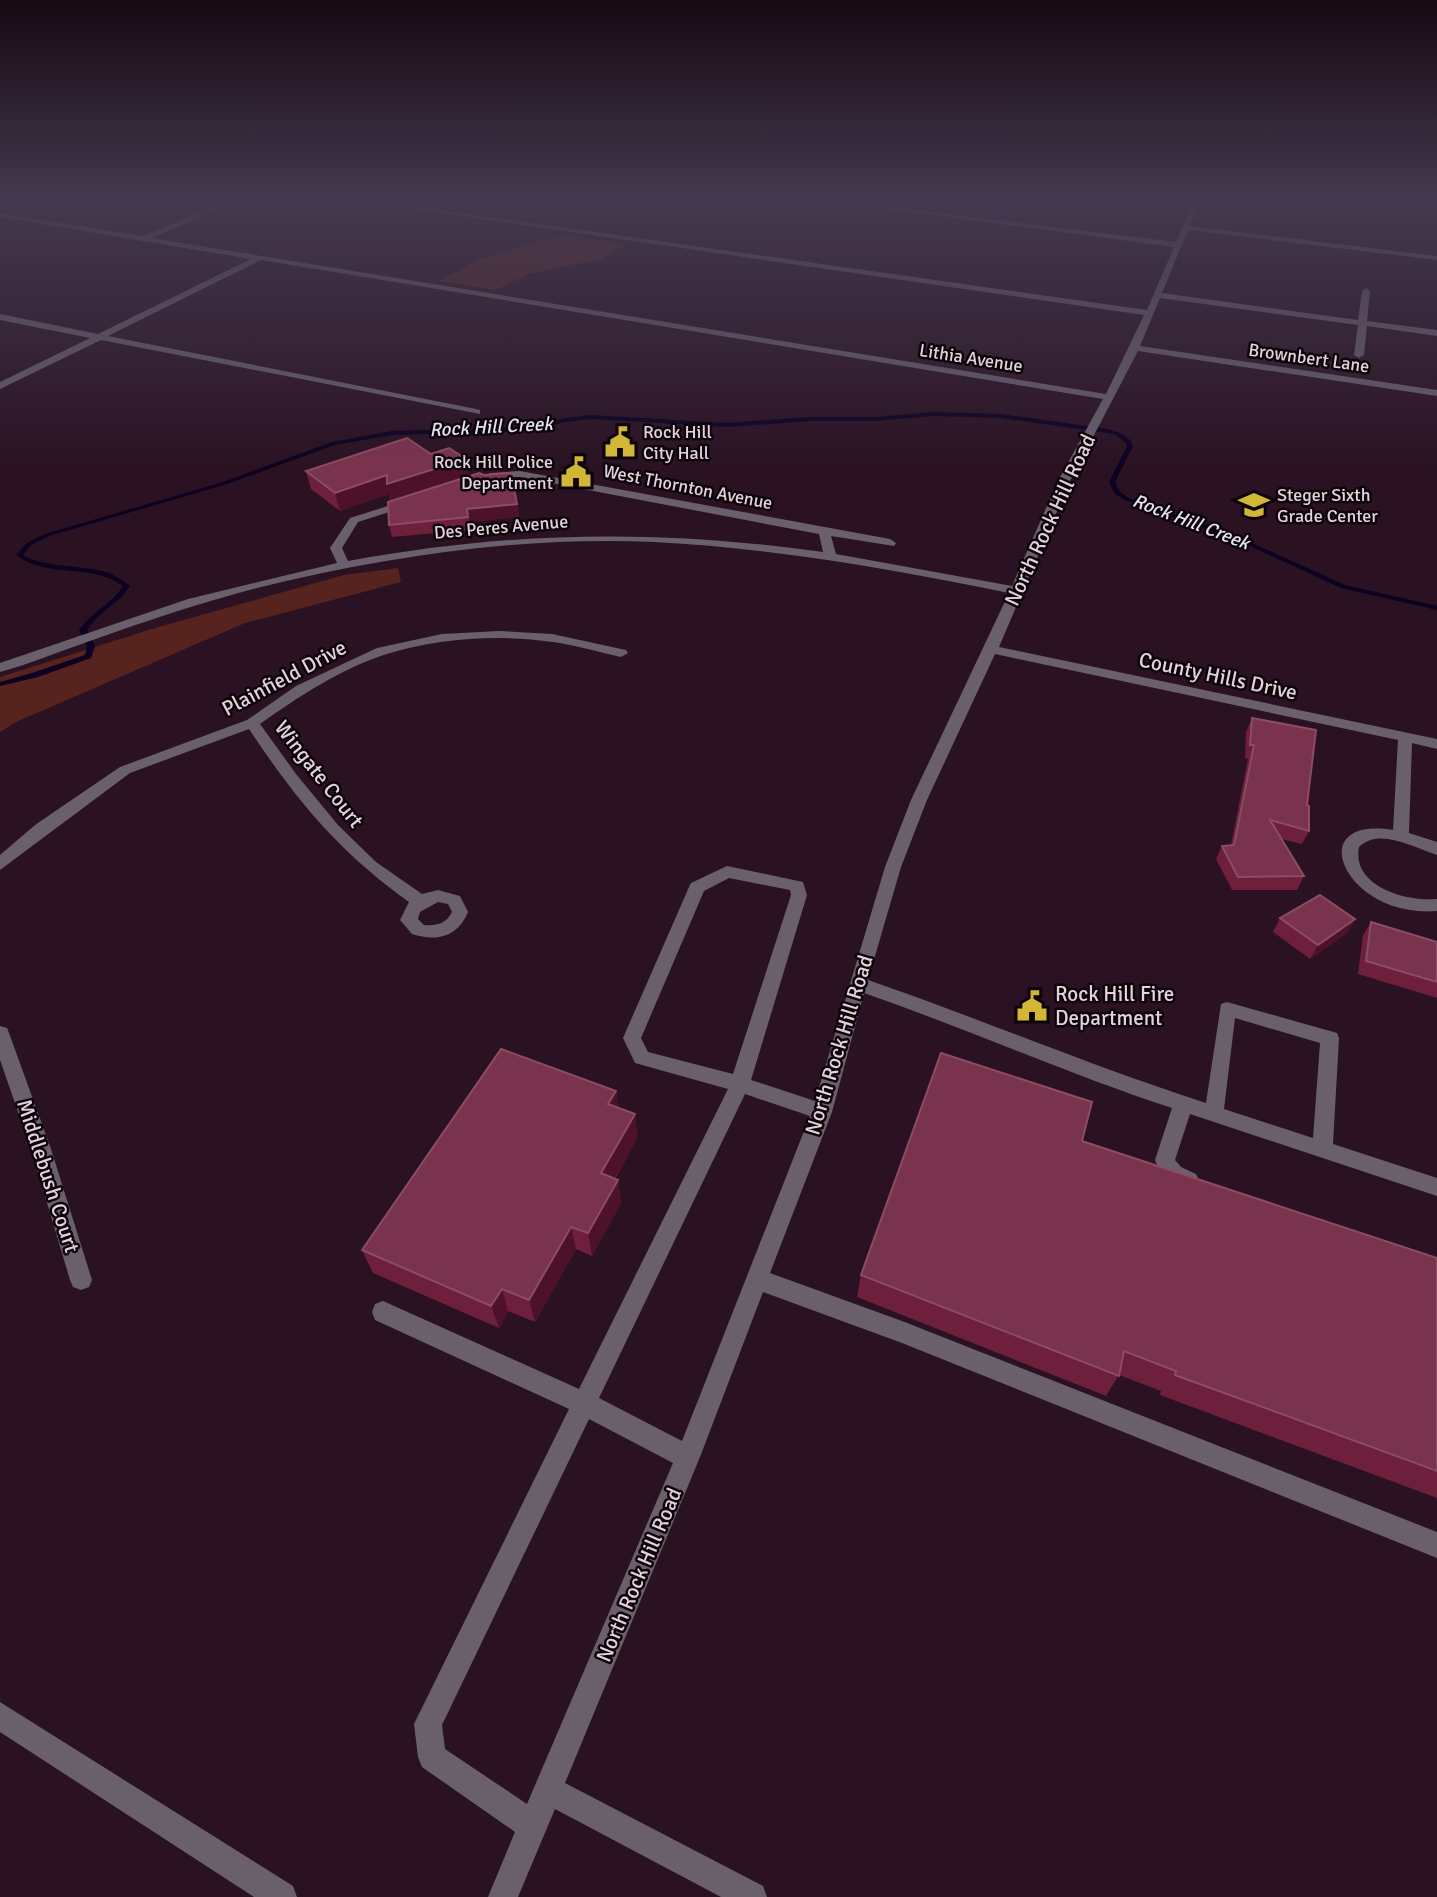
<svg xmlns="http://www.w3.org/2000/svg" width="1437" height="1897" font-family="Signika,sans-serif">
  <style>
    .green { fill: #57231e }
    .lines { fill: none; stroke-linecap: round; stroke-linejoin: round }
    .stream { fill: #0c0121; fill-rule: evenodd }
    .minor { fill: #69606c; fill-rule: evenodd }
    .wall { fill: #6e1f3c }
    .shaded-wall { fill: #4d122a }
    .building { fill: #7a334d; stroke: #8b4c64; stroke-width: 2 }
    .labels { text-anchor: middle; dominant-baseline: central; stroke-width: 5; stroke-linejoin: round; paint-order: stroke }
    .far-street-label { font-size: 18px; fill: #e3d2dc; stroke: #0c0409 }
    .far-poi-label { font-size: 18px; fill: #e3d2dc; stroke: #0c0409; text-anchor: start }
    .far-water-label { font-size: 19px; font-style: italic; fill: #e5e1f6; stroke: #0c0409 }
    .street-label { font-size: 21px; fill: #e3d2dc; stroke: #0c0409 }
    .poi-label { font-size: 21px; fill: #e3d2dc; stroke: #0c0409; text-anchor: start }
  </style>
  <rect width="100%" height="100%" fill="#2a1222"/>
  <!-- green -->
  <path class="green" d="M563,235l64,9 -25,15 -74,15 -32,16 -57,-9 43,-23z
    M398,568l3,14 -156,41 -229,99 -16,10v-55l155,-49 189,-53z"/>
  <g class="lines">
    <!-- stream -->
    <path class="stream" d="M934,412l67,2 107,15c10,3 22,7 25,17l-18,36 5,10 9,6 112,40 104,47 92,21v4l-96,-22 -104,-48 -112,-40 -10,-6 -6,-12 18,-36 -1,-3 -10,-8 -9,-2 -106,-15 -67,-2 -59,5h-65l-82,6 -137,-8 -26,3 -34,9 -139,4 -57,10 -108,39 -178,52 -18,9 -8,10c34,19 77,3 107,31 -11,18 -32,26 -43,44l8,16 -4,12 -53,19 -38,9v-4l32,-9 53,-18 2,-9 -8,-16c12,-18 33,-26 44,-44 -33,-24 -76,-7 -107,-31l11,-12 18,-9 178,-52 109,-40 60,-11 139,-4 34,-9 26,-3 137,8 82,-6h65z"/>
    <!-- minor -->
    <path class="minor" d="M223,203h10l-81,35 954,156 38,-79 -773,-112h19l757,107 27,-63 -333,-44h21l314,39 16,-39h8l-10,23 247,30v4l-249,-30 -26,63 196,27 4,-29 4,-3 4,3 -3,30 70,9v6l-70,-10 -3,29 -5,3 -5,-3 4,-30 -198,-27 -20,48 297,44v6l-299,-45 -68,130 -71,166 438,92v10l-25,-6 -3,90 28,9v13c-23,-7 -57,-28 -78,-8 -8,39 47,55 78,52v12c-92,8 -137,-96 -44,-81l5,-90 -403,-86 -68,146 -26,67 -33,113c113,39 223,86 338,123l15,-99 6,-2 110,31 2,5 -6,106 104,34v18l-247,-82 -15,46 6,7 15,7 3,6 -3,6c-19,7 -35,-9 -41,-26l17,-52c-104,-34 -204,-79 -308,-115l-32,119 -62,161 132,48 535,211v26l-535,-215 -139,-51 -63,165 -135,326 198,103 4,11h-46l-166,-88 -37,88h-30l27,-65 -93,-65 -4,-10 -4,-33 155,-315 -194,-89 -3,-8 3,-8 8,-3 196,88 149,-300 -93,-26 -12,-25 66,-151 2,-4 36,-17 76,16 4,13 -56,185 64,21 70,-234 26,-67 98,-207c-118,-24 -235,-45 -355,-51 -132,-6 -265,14 -393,45 -58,15 -115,34 -171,54 -30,10 -60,23 -90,31v-9l188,-64 149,-36 -7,-15 20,-30 60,-19 4,1v4l-56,18 -16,26 6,13c163,-30 311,-32 475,-9l-4,-18 -299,-57 -34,1 -1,-2 5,-3 30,-2 370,68 6,4 -2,3 -63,-10 5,18 176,32 46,-105 45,-82 -842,-139 -153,76 368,73 4,1v4l-379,-74 -101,49v-7l90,-44 -90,-18v-6l98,20 153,-75 -251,-42v-4l143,23zM729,878l61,12 1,5 -58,179 -85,-22 -7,-14 63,-147zM1235,1018l85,25 -7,95 -89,-29zM745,1094l65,22 -128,325 -83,-43zM589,1419l84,44 -146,341 -82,-55 -3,-24z
      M1399,203l38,2v4l-34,-4z
      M499,631l53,3 74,16 2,3 -7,4c-23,-5 -46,-12 -68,-15 -53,-8 -115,-4 -166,12 -45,14 -89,43 -127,70l36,50 42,51 38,37 46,32 16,-4 22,6 8,16c-10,25 -32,30 -56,22l-12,-14 9,-18c-71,-51 -112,-101 -160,-173l-119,44 -130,97v-15l35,-30 85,-58 127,-47 49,-34 81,-38 65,-14zM438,902l10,2 4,8c-6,12 -16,14 -28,13l-6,-6 2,-7z
      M0,1026l7,2 2,5 42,116 41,131 -3,7 -8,3 -8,-3 -3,-7 -39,-131 -31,-89z
      M0,1702l293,184 4,11h-43l-254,-165z"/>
  </g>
  <!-- wall -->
  <path class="wall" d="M431,454l86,50 2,13 -50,5 1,8 -78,7 -3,-12 1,-24 -1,-7 -49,17 -29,-22 -5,-18z
    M1252,718l55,87 2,26 -7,13 -21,-5 23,37 -7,14h-65l-16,-31 6,-13 9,-1 17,-86 -3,-1 1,-26z
    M1280,918l75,1 -8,14 -37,26 -37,-27z
    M1371,922l66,20v56l-79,-24 5,-39z
    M616,1091l2,16 17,7 2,24 -22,41 3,1 3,23 -29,53 -16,-7 -41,73 -27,-11 -9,17 -126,-55 -11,-23z
    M1082,1141l355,117v240l-277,-103 1,-4 -42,-16 -13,21 -249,-99 4,-22z"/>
  <!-- shaded-wall -->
  <path class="shaded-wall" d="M466,459l3,18 -78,25 -2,-8 -49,17 -5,-18 52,-18z
    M517,504l2,13 -50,5 1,8 -3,-21z
    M1355,919l-8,14 -37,26 8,-14z
    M616,1091l3,25 -11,-12z
    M635,1114l2,24 -33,59 -3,-24z
    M618,1180l3,23 -29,53 -4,-23z
    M571,1227l5,22 -41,73 -6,-22z
    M502,1289l6,22 -9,17 -8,-22z"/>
  <!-- building -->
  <path class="building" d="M407,438l24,16 18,-6 17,11 -79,25v-9l-52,18 -29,-22z
    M479,473l5,2 27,-2 6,31 -50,5 1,8 -79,8 -1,-23z
    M1252,718l64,12 -9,75 2,1v25l-39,-11 34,56 -66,1 -16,-31 12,-1 20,-100h-4z
    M1320,895l35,24 -37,26 -38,-27z
    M1371,922l66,20v40l-71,-21z
    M501,1049l115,42 -8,13 27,10 -34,59 17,7 -30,53 -17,-6 -42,73 -27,-11 -11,17 -129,-56z
    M941,1053l151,49 -10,39 355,117v213l-262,-96 1,-4 -52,-20 -5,25 -258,-101z"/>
  <!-- sky -->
  <linearGradient id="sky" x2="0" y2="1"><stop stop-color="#170a13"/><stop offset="0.43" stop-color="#44394f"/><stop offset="1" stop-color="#44394f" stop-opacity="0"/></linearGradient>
  <rect width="1437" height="469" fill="url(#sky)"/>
  <!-- icons -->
  <defs>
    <g id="civic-bare" transform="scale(2.415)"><path d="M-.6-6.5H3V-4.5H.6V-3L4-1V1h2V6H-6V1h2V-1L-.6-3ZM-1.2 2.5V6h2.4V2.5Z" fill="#d2b736" stroke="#0c0409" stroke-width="2.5" paint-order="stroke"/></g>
    <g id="school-bare" transform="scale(2.415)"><path d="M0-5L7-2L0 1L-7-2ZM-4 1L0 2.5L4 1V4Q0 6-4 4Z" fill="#d2b736" stroke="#0c0409" stroke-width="2.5" paint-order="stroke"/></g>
  </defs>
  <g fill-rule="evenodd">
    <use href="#civic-bare" x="620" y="442"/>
    <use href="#civic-bare" x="576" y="472"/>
    <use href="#school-bare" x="1254" y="505"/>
    <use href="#civic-bare" x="1032" y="1006"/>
  </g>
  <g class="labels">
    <!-- far-street labels -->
    <g class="far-street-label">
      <text transform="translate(971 358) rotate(9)">Lithia Avenue</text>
      <text transform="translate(1309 358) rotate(8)">Brownbert Lane</text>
      <text transform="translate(688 487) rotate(11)">West Thornton Avenue</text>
      <text transform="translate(501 527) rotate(-5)">Des Peres Avenue</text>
    </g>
    <!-- far-poi labels -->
    <g class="far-poi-label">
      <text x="643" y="432">Rock Hill<tspan x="643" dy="21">City Hall</tspan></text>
      <text x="553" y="462" text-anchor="end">Rock Hill Police<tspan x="553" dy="21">Department</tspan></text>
      <text x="1277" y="495">Steger Sixth<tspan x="1277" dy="21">Grade Center</tspan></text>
    </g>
    <!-- far-water labels -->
    <g class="far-water-label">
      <text transform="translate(491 427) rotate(-3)">Rock Hill Creek</text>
      <text transform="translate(1191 522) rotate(21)">Rock Hill Creek</text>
    </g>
    <!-- street labels -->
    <g class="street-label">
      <text transform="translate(1050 520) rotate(-65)">North Rock Hill Road</text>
      <text transform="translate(1218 676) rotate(12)">County Hills Drive</text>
      <text transform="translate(284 678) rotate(-28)">Plainfield Drive</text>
      <text transform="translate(319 774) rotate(52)">Wingate Court</text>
      <text transform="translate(839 1045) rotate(-73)">North Rock Hill Road</text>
      <text transform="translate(48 1176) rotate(72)">Middlebush Court</text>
      <text transform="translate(639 1575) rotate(-67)">North Rock Hill Road</text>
    </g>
    <!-- poi labels -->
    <g class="poi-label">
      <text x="1055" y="994">Rock Hill Fire<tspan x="1055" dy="24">Department</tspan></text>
    </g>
  </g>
</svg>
